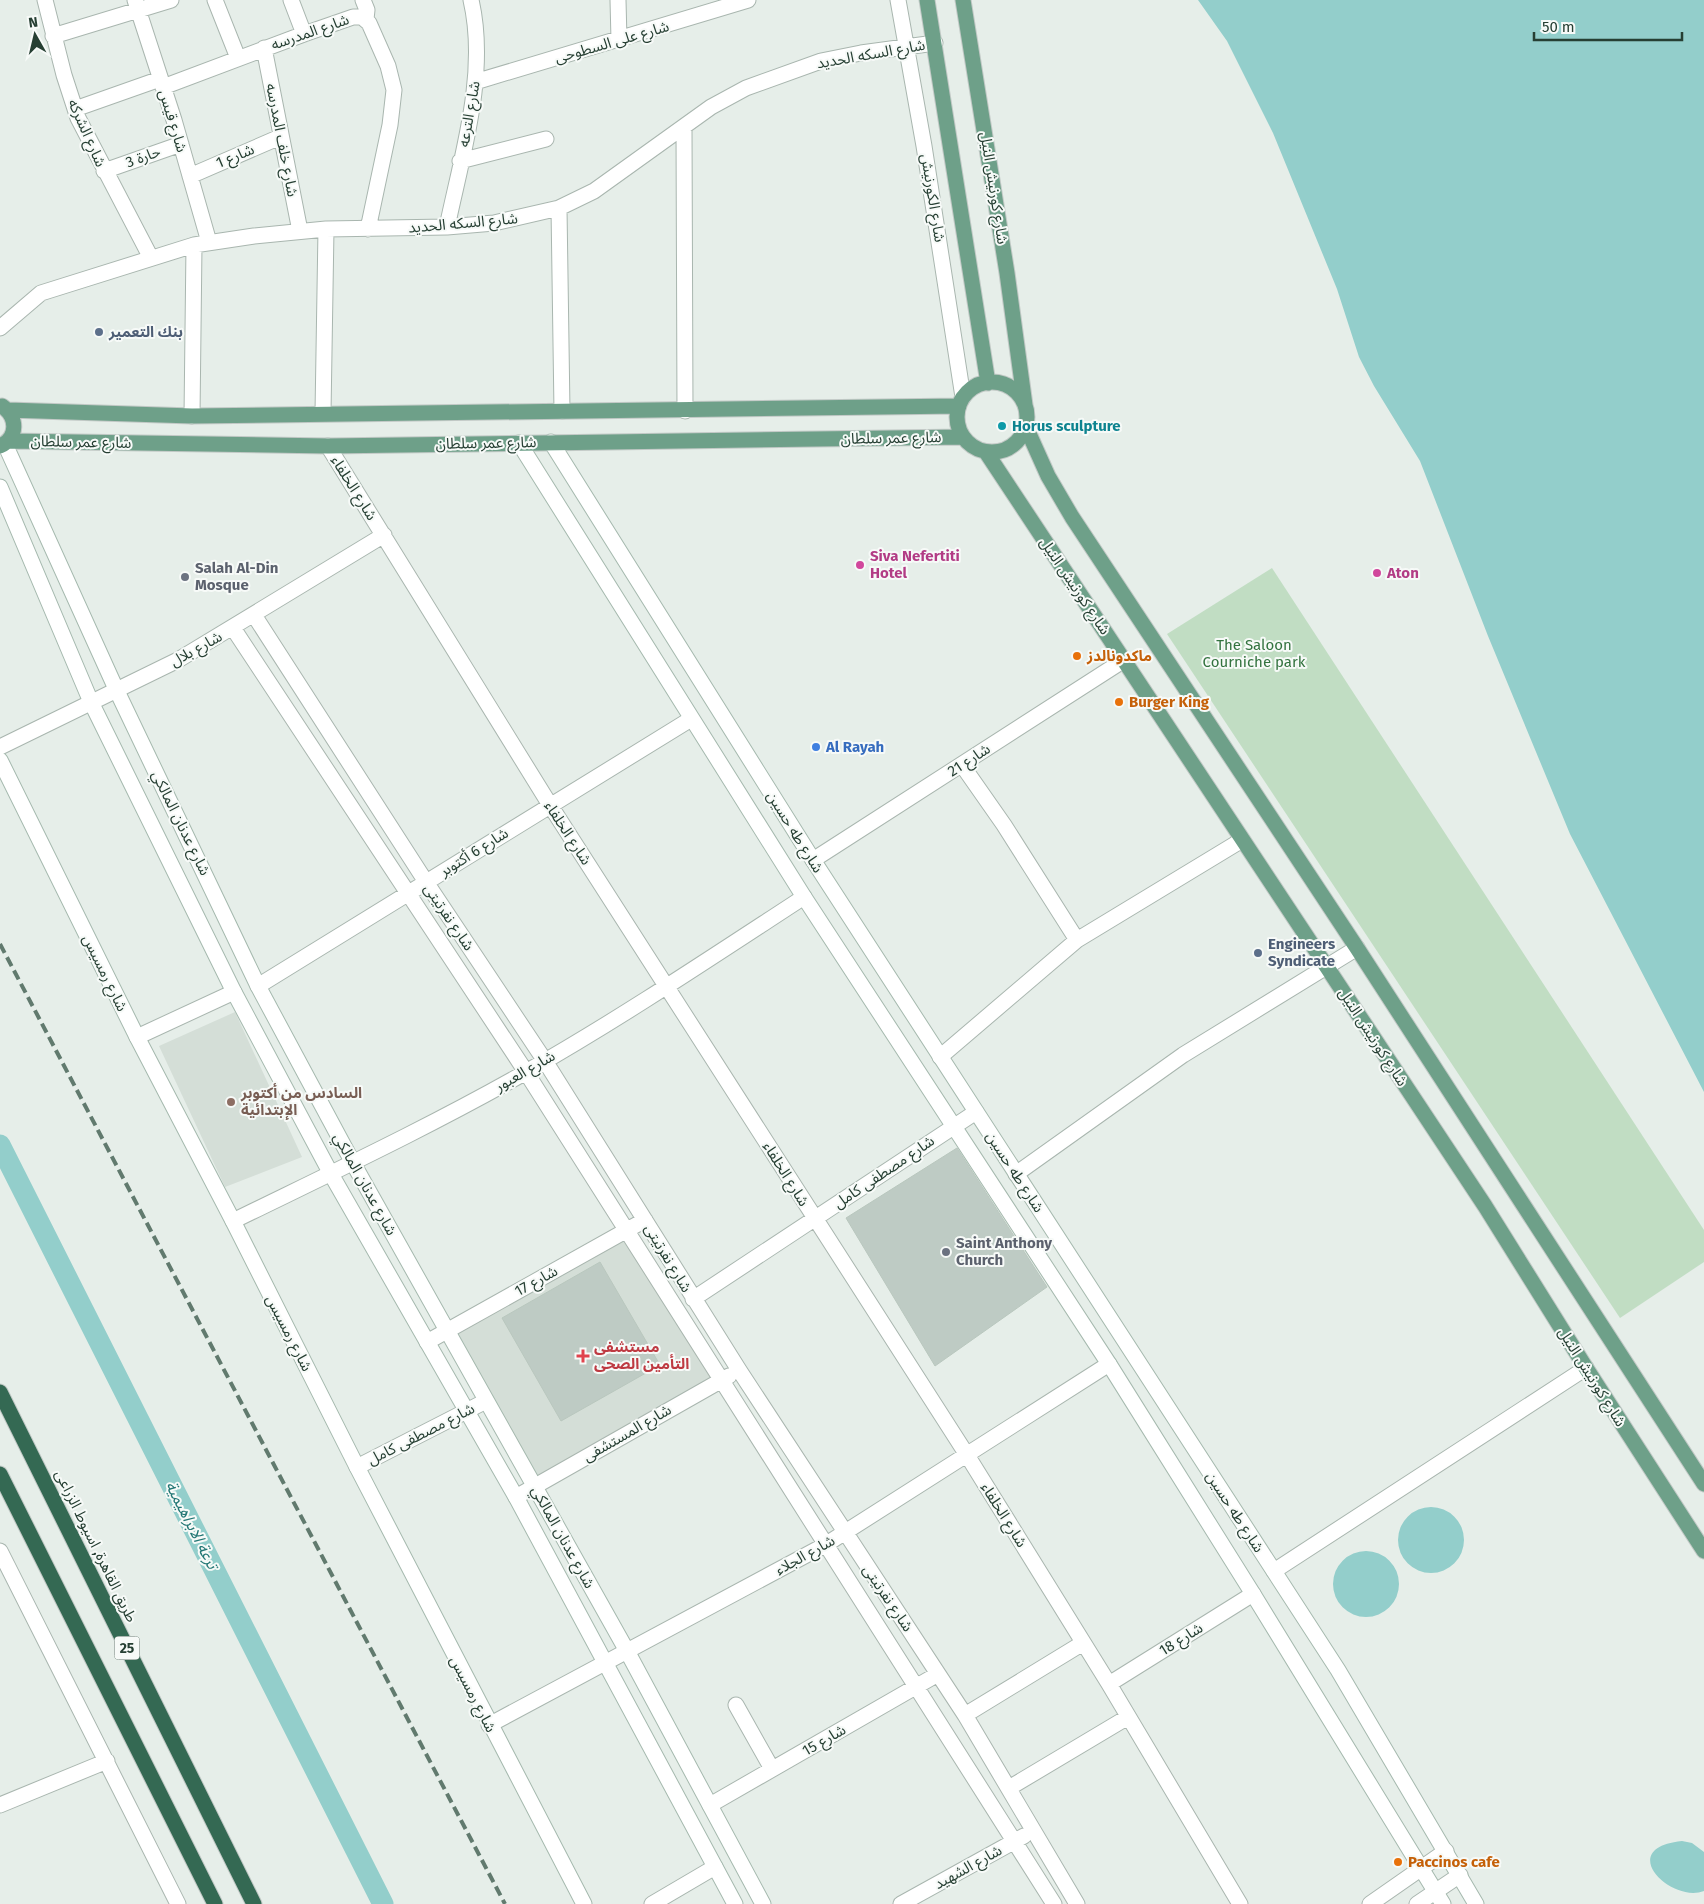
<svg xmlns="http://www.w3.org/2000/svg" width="1704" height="1904" font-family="'Fira Sans','Noto Sans Arabic',sans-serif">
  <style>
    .built { fill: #d4ded7 }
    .green { fill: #c1ddc3 }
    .water { fill: #93cecb }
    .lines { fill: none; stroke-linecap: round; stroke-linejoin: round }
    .canal { stroke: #93cecb; stroke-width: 21 }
    .building { fill: #becbc4; stroke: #b9c7be }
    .street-casing { stroke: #a9b6af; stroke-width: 17 }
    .secondary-casing { stroke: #a5b9ae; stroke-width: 17 }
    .primary-casing { stroke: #c2c9c6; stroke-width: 17 }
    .highway-casing { stroke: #c2c9c6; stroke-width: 17 }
    .street { stroke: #fff; stroke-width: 15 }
    .secondary { stroke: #fff; stroke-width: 15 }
    .primary { stroke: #6ea089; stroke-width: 15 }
    .highway { stroke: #346953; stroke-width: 15 }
    .rail { stroke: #617a6e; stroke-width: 4; stroke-dasharray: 10 5; stroke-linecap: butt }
    .service-dot { fill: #5c6f8a; stroke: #f7faf8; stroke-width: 2 }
    .culture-dot { fill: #0f9aa8; stroke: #f7faf8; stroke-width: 2 }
    .hotel-dot { fill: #d1479c; stroke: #f7faf8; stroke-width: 2 }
    .worship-dot { fill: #6b7280; stroke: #f7faf8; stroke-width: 2 }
    .food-dot { fill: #e8710a; stroke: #f7faf8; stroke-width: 2 }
    .shop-dot { fill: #3f7fe0; stroke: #f7faf8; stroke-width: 2 }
    .education-dot { fill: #8d6e63; stroke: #f7faf8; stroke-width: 2 }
    .health-dot { fill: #e0444e; stroke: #f7faf8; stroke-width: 2 }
    .labels { text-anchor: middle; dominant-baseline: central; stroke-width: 4; stroke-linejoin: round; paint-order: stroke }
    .shield { fill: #f7faf8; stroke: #65776e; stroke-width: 1 }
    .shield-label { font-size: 14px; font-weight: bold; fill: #263f33 }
    .street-label { font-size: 15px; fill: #263f33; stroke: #f7faf8 }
    .service-label { font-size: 15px; font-weight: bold; fill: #4e5e75; stroke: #f7faf8; text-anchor: start }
    .culture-label { font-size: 15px; font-weight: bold; fill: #0d838f; stroke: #f7faf8; text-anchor: start }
    .hotel-label { font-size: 15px; font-weight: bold; fill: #b23c85; stroke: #f7faf8; text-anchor: start }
    .worship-label { font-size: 15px; font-weight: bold; fill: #5b616d; stroke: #f7faf8; text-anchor: start }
    .park-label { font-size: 15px; fill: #33733f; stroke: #f7faf8 }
    .food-label { font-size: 15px; font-weight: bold; fill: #c56008; stroke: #f7faf8; text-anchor: start }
    .shop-label { font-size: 15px; font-weight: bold; fill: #366cbe; stroke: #f7faf8; text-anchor: start }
    .education-label { font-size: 15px; font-weight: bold; fill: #785e54; stroke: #f7faf8; text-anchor: start }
    .health-label { font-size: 15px; font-weight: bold; fill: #be3a42; stroke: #f7faf8; text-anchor: start }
    .water-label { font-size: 16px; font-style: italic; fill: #237775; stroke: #f7faf8 }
  </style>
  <rect width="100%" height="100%" fill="#e6eee9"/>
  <!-- built -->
  <path class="built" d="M235,1012l67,145 -77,30 -66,-141z
    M626,1233l92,147 -183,105 -85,-153z"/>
  <!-- green -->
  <path class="green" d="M1272,568l432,662v32l-84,56 -453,-684z"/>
  <!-- water -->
  <path class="water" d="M1198,0h506v1092l-134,-258 -82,-198 -68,-175 -46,-75 -15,-29 -22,-68 -64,-156 -46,-92z
    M1398 1540a33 33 0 1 1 66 0a33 33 0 1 1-66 0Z
    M1333 1584a33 33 0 1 1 66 0a33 33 0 1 1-66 0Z
    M1682,1841l10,2 12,9v39c-33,13 -90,-43 -22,-50z"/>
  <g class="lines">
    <!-- canal -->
    <path class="canal" d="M0,1145l383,759"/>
  </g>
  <!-- building -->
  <path class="building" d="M957,1148l90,139 -112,79 -89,-148z
    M600,1262l60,103 -99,56 -59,-103z"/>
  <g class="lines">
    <!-- street casing -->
    <g class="street-casing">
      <path id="street" d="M45,0l19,75 14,43 73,140
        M135,0l39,120 35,122
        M215,0l23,58
        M291,0l13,34
        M363,0l4,10 -1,9
        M618,0l1,40
        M898,0l26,146 39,251
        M53,36l118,-36
        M264,48l36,183
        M475,82l273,-82
        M163,87l141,-53 49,-17h9l7,6 19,43 6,24 -4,35 -22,104
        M75,109l85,-30
        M684,128l1,283
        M460,161l86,-22
        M104,171l77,-27
        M190,176l90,-39
        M559,208l3,203
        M447,227c15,-72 41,-154 24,-227
        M0,328l41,-35 153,-48 60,-9 72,-7 121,-2 47,-4 65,-15 35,-17 117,-84 35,-19 75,-27 40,-8 74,-10
        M323,413l3,-184
        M192,416l2,-171
        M328,446l222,359 417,650 142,229 131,220
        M254,615l172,267 119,179 194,309 226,345 112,189
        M233,628l293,444 528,832
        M0,747l178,-87 206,-125
        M962,765l42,60 73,115
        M813,860l311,-200
        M258,986l433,-267
        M137,1037l97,-45
        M940,1057l137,-117 165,-100
        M1016,1174l167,-119 174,-107
        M233,1221c98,-48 198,-95 293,-149 95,-54 186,-115 278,-175
        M693,1299l283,-187
        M427,1342l218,-122
        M357,1467l129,-66
        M516,1497l213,-121
        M0,1551l178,353
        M1274,1571l312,-203
        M1109,1684l144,-90
        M736,1705l36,64
        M965,1715l118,-72
        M489,1725l336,-180 284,-181
        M1009,1788l119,-71
        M0,1805l107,-44
        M710,1805l228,-131
        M652,1904l63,-37
        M901,1904l123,-68
        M1370,1904l76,-53
        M1417,1904l43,-29"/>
    </g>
    <!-- secondary casing -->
    <g class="secondary-casing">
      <path id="secondary" d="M551,442l262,418 525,810 138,234
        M519,443l285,454 305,467 144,230 190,310
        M5,444l111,245 142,297 95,177 274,488 136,253
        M0,487l91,215 143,290 97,182 185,323 219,407
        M0,760l137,277 96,184 124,246 227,437"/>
    </g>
    <!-- primary casing -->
    <g class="primary-casing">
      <path id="primary" d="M927,0l61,383
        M963,0l44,273 18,132
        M957 417a35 35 0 1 1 70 0a35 35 0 1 1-70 0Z
        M8,410l184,6 767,-10
        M1026,427l22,49 24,41 285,431 347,536
        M9,441l319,5 635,-9
        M0,446c18,-8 18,-29 2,-40
        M986,452l499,754 101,162 118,183"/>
    </g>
    <!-- highway casing -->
    <g class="highway-casing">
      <path id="highway" d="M0,1392l254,512
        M0,1474l215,430"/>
    </g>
    <!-- street -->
    <use href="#street" class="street"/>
    <!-- secondary -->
    <use href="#secondary" class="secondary"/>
    <!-- primary -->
    <use href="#primary" class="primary"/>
    <!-- highway -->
    <use href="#highway" class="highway"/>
    <!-- rail -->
    <path class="rail" d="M0,944l505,960"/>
  </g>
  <!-- markers -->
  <g class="service-dot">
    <circle cx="99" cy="332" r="5"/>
    <circle cx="1258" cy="953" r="5"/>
  </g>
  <circle class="culture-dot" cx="1002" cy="426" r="5"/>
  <g class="hotel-dot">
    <circle cx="860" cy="565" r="5"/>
    <circle cx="1377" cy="573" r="5"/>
  </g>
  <g class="worship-dot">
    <circle cx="185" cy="577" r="5"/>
    <circle cx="946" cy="1252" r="5"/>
  </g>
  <g class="food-dot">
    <circle cx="1077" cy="656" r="5"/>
    <circle cx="1119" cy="702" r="5"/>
    <circle cx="1398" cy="1862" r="5"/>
  </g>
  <circle class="shop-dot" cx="816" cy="747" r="5"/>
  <circle class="education-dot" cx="231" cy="1102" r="5"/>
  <path class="health-dot" d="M580.5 1348.5h5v5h5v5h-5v5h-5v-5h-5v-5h5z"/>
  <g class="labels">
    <!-- shield labels -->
    <rect class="shield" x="114.5" y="1636.5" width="25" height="23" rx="4"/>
    <g class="shield-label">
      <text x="127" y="1648">25</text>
    </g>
    <!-- street labels -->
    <g class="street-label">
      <text transform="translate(310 32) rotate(-19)">شارع المدرسه</text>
      <text transform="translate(612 42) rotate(-16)">شارع على السطوحى</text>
      <text transform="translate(871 54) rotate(-10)">شارع السكه الحديد</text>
      <text transform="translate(469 114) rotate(-80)">شارع الترعه</text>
      <text transform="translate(173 121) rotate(73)">شارع قيس</text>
      <text transform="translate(87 133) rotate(66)">شارع الشركه</text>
      <text transform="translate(282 140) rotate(79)">شارع خلف المدرسه</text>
      <text transform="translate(235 156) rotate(-23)">شارع 1</text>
      <text transform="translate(143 157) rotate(-20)">حارة 3</text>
      <text transform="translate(994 188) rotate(81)">شارع كورنيش النيل</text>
      <text transform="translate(933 198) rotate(81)">شارع الكورنيش</text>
      <text transform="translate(463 223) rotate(-5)">شارع السكه الحديد</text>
      <text transform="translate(891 438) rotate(-1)">شارع عمر سلطان</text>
      <text transform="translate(81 442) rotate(1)">شارع عمر سلطان</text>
      <text transform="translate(486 443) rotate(-1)">شارع عمر سلطان</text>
      <text transform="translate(354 488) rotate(58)">شارع الخلفاء</text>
      <text transform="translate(1075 586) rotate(56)">شارع كورنيش النيل</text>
      <text transform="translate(196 649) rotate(-29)">شارع بلال</text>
      <text transform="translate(969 760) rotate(-33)">شارع 21</text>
      <text transform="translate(181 823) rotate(64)">شارع عدنان المالكي</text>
      <text transform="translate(795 832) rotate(58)">شارع طه حسين</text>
      <text transform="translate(568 833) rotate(57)">شارع الخلفاء</text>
      <text transform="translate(474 852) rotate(-32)">شارع 6 أكتوبر</text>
      <text transform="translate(449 917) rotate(56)">شارع نفرتيتى</text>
      <text transform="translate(105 973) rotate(64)">شارع رمسيس</text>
      <text transform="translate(1373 1037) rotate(57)">شارع كورنيش النيل</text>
      <text transform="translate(525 1071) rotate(-30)">شارع العبور</text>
      <text transform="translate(884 1172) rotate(-34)">شارع مصطفى كامل</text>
      <text transform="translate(1015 1172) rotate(57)">شارع طه حسين</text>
      <text transform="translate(786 1174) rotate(58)">شارع الخلفاء</text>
      <text transform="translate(365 1184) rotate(61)">شارع عدنان المالكي</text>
      <text transform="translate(668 1258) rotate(59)">شارع نفرتيتى</text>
      <text transform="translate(536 1281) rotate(-29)">شارع 17</text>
      <text transform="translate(289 1333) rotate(63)">شارع رمسيس</text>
      <text transform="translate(1592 1377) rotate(58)">شارع كورنيش النيل</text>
      <text transform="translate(627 1433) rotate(-30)">شارع المستشفى</text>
      <text transform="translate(421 1434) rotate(-27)">شارع مصطفى كامل</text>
      <text transform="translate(1235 1512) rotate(57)">شارع طه حسين</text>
      <text transform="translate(1004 1515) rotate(58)">شارع الخلفاء</text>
      <text transform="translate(563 1537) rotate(61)">شارع عدنان المالكي</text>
      <text transform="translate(96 1546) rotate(64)">طريق القاهرة, اسيوط الزراعى</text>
      <text transform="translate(805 1555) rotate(-29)">شارع الجلاء</text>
      <text transform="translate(888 1598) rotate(56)">شارع نفرتيتى</text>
      <text transform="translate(1181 1639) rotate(-32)">شارع 18</text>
      <text transform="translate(473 1694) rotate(63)">شارع رمسيس</text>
      <text transform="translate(824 1740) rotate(-30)">شارع 15</text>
      <text transform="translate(968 1867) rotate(-29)">شارع الشهيد</text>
    </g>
    <!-- service labels -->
    <g class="service-label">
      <text x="109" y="332">بنك التعمير</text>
      <text x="1268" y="944">Engineers<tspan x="1268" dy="17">Syndicate</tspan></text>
    </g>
    <!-- culture labels -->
    <g class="culture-label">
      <text x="1012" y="426">Horus sculpture</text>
    </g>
    <!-- hotel labels -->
    <g class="hotel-label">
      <text x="870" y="556">Siva Nefertiti<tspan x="870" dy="17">Hotel</tspan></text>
      <text x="1387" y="573">Aton</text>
    </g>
    <!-- worship labels -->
    <g class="worship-label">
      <text x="195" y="568">Salah Al-Din<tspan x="195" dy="17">Mosque</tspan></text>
      <text x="956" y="1243">Saint Anthony<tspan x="956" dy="17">Church</tspan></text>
    </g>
    <!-- park labels -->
    <g class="park-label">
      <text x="1254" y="645">The Saloon<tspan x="1254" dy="17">Courniche park</tspan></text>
    </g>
    <!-- food labels -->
    <g class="food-label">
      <text x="1087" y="656">ماكدونالدز</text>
      <text x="1129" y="702">Burger King</text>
      <text x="1408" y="1862">Paccinos cafe</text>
    </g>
    <!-- shop labels -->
    <g class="shop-label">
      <text x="826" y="747">Al Rayah</text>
    </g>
    <!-- education labels -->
    <g class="education-label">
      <text x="241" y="1093">السادس من أكتوبر<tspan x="241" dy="17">الإبتدائية</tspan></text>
    </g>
    <!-- health labels -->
    <g class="health-label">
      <text x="594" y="1347">مستشفى<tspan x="594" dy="17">التأمين الصحى</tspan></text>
    </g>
    <!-- water labels -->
    <g class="water-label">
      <text transform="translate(192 1525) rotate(63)">ترعة الابراهيمية</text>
    </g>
  </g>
  <!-- north arrow -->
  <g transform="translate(35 35) rotate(352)" stroke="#f7faf8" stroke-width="4" paint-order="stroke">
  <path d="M0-4L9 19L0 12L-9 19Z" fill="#263f33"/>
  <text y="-8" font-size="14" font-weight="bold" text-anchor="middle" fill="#263f33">N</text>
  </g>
  <!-- scale -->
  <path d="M1534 32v8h148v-8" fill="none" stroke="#263f33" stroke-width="2.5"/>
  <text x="1542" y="32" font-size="15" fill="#263f33" stroke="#f7faf8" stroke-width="4" paint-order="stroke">50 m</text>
</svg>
